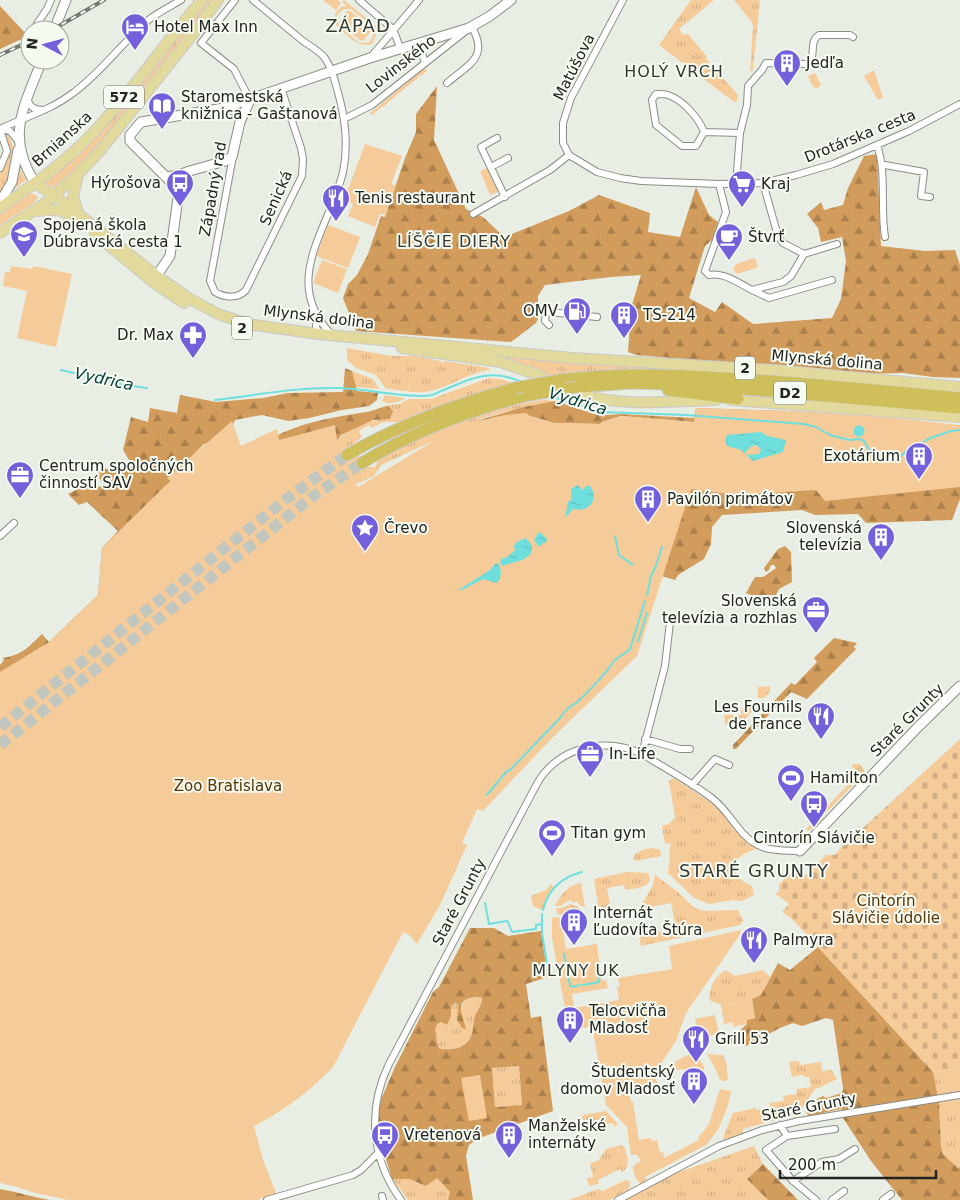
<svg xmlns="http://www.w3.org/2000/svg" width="960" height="1200" font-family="'DejaVu Sans',sans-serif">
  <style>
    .grass { fill: url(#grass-tufts) }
    .forest { fill: url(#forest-firs); fill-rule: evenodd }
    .cemetery { fill: url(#cemetery-stones) }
    .park { fill: #f6cb9a; fill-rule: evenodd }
    .water { fill: url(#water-ripples); fill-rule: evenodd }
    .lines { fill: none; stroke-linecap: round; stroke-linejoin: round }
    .stream { stroke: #6edfdd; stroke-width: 2 }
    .highway-tunnel { stroke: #c1c6be; stroke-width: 11; stroke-dasharray: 11 5.5; stroke-linecap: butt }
    .street-casing { stroke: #898e86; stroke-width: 8 }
    .secondary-casing { stroke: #898e86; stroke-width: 11 }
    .primary-casing { stroke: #cacaca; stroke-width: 12 }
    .highway-casing { stroke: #cacaca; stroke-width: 13 }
    .street { stroke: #fff; stroke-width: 6 }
    .secondary { stroke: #fff; stroke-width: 9 }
    .primary { stroke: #e2d99d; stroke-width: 10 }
    .highway { stroke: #cebf5b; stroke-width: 11 }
    .rail-casing { stroke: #757872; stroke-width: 4 }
    .rail { stroke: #f6fbf2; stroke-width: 2; stroke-dasharray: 5.5; stroke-linecap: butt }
    .highway-bridge-casing { stroke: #cacaca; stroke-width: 13; stroke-linecap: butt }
    .highway-bridge { stroke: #cebf5b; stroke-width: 11 }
    .labels { text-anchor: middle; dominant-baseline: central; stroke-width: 4; stroke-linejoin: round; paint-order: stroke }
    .shield { fill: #f6fbf2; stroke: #626460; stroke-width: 1 }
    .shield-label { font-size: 14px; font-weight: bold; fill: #232421 }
    .poi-label { font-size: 15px; fill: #232421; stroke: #f6fbf2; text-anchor: start }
    .street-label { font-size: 15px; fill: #232421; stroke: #f6fbf2 }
    .park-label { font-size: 15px; fill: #573400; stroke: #f6fbf2 }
    .neighbourhood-label { font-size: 16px; letter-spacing: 1px; fill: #353932; stroke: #f6fbf2 }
    .water-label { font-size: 16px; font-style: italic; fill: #013a39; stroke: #f6fbf2 }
    .quarter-label { font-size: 18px; letter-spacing: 1px; fill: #353932; stroke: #f6fbf2 }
  </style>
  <defs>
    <pattern id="grass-tufts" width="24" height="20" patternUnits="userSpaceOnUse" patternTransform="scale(1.25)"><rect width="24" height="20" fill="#f6cb9a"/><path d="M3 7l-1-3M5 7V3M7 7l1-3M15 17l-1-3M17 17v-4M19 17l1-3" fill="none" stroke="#d3ae84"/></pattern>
    <pattern id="forest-firs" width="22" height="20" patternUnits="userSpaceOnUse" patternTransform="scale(1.25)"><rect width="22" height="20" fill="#d29c5c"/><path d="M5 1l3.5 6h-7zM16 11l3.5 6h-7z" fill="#aa7f4c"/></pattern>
    <pattern id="cemetery-stones" width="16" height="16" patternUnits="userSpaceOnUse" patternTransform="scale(1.25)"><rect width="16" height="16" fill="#f6cb9a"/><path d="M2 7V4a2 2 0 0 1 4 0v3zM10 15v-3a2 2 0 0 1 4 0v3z" fill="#d3ae84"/></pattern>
    <pattern id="water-ripples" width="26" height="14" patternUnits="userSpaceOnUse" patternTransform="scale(1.25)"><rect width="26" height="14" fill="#6edfdd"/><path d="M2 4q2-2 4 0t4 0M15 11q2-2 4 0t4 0" fill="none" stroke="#5fbfbd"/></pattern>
  </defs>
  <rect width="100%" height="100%" fill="#e9eee5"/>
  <!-- grass -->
  <path class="grass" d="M206,0h8l-124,159 -31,27 -7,1 -8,-5z
    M691,0h23l-35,29 4,6 4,-1 2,1 18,22 -1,1 15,21 2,-1 15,17 -1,7h-3l-75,-57z
    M734,0h26l-7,69 -3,3 3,-46 -2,-5z
    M425,68l2,3 -8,6 -1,-2v3c-12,9 -24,19 -35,29l-2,-1v2l-9,7 -3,-1z
    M5,133c10,6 10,27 8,38 -1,9 -9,19 -13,26v-24l3,-6z
    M19,169h1l6,11 -14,11z
    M30,193l6,2 2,3 -4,5 -34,22v-14z
    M413,346l167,17 89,6 -63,1 -57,6 -14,-7z
    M347,348l44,8h24l26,5v2h3v-2l45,7v2c-22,3 -42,19 -64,22 -13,1 -27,-2 -40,-4l-9,-13 -20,-7 -9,-8z
    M352,371l21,8 6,10 -24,-2z
    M489,378l11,1 14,4 -75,23 -39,16h-16l-13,6 -2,-3 -10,6 3,6 -17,13 4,8 13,-2 7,11h6c0,0 3,-6 3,-7 17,-16 159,-69 177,-59l-32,6 -40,11 -102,47 -7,11 -23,10 -16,-42c9,-15 32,-24 49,-25l4,-13h-9l21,-2 9,-5h22z
    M385,395l19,3v1c-6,4 -16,6 -22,2z
    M770,686v6l-6,6h-6v-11z
    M745,705h11v2l-18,20 -6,2 -7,-6 -1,-8h17v-4z
    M854,764h6l5,8 -56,59 -3,-2 53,-56 -8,-8z
    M674,778l45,30 25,32 13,8c-5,3 -15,6 -18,10 -11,12 2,24 13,28l2,9 -12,6 -9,-1 -24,4 -15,-6 -26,-25 2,-18 -1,-8 2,-1 -1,-3 -5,1 -3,-18 7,-2 6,-7 -6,-36z
    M653,848l7,2 1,6 -25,5 -3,-3c4,-8 13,-9 20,-10z
    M627,872l21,1c7,15 -12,15 -23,17l-1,-5 -17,3 4,21 -12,2 -5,-32z
    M655,875l23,17 15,15 10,4 35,-1 5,11 -3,4 -99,21 -2,-11 24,-4 12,-7 -4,-21 -30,6 -1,-1 13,-23z
    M552,883l1,5 -6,9 -5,13 -9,-4 -2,-10 15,-6z
    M581,883l4,24 -4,-1 -5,-5 -2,2 -4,-3 -10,6h-5c5,-11 13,-21 26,-23z
    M570,904l6,2 6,4 -21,5 -4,-1 -1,-6h6z
    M726,970l9,6 28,-6 7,7 -9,18 -9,4 -31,6 -12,-5c1,-14 4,-23 17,-30z
    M478,997l4,1c0,7 -5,11 -7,18 -2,6 -1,14 -4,20 -5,13 -19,14 -31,13 -5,-6 -2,-13 -5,-19l2,-7 4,-1 6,3 4,-9v-10l4,-3 3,1 -1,16 3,6 3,-24 3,-3z
    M707,1054l15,1 4,6 2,18 -4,2 -4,-1 -5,-12z
    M799,1061l1,4 21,-3 1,9 10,-1 5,9 -23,11 -19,29 -1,-4 -51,14v4l-19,7 -1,-2 10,-25 23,-5v2l14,-2v-5l14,-2 -1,-5 14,-2v-5l14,-2 -2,-10h-5l-1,-2 -11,2 -3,-15z
    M519,1066l3,39 -27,2 -3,-39z
    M960,1070v97l-2,2 -15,-15 -2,-8 -2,-44 -6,-30z
    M606,1111l12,13 -4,3 -1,-4 -25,4 1,4 -4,1 -3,-17z
    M622,1145l3,3c2,9 6,18 -3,24l-2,-3 -22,11 1,4 -10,2 -2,-8 6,-1 -3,-14 8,-2 8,-12z
    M754,1146l9,18 -16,15 21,21h-142l36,-22z
    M437,1178l13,14 -2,8h-40l-16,-21h17l17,7z
    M625,1180l5,1 -1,8 -19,11h-41l29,-11 5,2z"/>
  <!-- forest -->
  <path class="forest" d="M0,6l28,30 -28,13z
    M437,86l-3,54 32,69 17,8 21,20 65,-26 30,-16 51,18 -2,19 32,5 16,-50 13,28 9,7 -6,18 -7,6 -16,52 26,14 7,-10 31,22 79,-6 9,-19 5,-38 -4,-24 -21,5 -3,-14 -11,-14 14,-12 3,8 19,-5 5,-17 16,-32 13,-2 4,92 44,5 30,-1 5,15v113l-27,-1 -30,-4 -43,1 -224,-19 -8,-3 3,-44 10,-33 -30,2 -66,8 -7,11v23l-2,4 -25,19 -155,-11 -13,-33 5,-14 9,-9 11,-21 13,-38 4,1 20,-59 11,-26v-18z
    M345,368l7,3 5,20 21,2 -1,7 -8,6 -27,4 -33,8 -21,3 -26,-6 -27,5 -7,17 -24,7 -32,32 4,18 -78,102 -98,96v-27l4,-5 -1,-2c21,-4 24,-10 39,-24l7,8 49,-47 4,-47 16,-17 -31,-29 -8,3 -11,-11 10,-5 27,-3 -8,-11 3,-8 22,6 5,-2 2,-11 -6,-10 8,-33 17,5 2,-14 27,5 3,-18 36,7 47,-4 25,-5 55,-1z
    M555,401l39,13 13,1 14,-1 73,4 2,-10 92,3 49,3 3,4 -146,4 -73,-6 -19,6 -2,2 -46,-1 -24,-7 -57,6 50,-15z
    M388,406l5,5 -3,8 -17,1 -32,15 -6,9 -70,16 7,-22c29,-16 62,-21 94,-26 8,-1 14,-5 22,-6z
    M960,481v18l-8,21 -86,3 -8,-9 -43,1 -13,-5 -80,5 -10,12 -1,17 -7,15 -26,16 -3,5 -17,-5 24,-78 6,1 3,-11z
    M785,546l6,6 1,30 -13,7 -3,6h-25l-5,-2 9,-16h8l13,-9 -2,-3h-3l-2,5 -3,2 -2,-4 14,-19z
    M834,638l23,5 -3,4 2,2 -49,50 -16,-7 -55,57h-3v-4l58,-62 4,2 22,-23 -3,-4z
    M470,928h24l14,8 33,-5 7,46 -22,7 5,34 10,-2 12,95 -76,28 -8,6 -3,11 7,44h-25l2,-8 -13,-14 -11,8 -17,-7h-17l-13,-42v-33l16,-37 38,-75 6,-5zM478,997l4,1c0,7 -5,12 -7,18 -2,6 -1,14 -4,20 -5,13 -19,14 -31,13 -5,-5 -2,-13 -5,-19l2,-6 4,-2 6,3 4,-9v-10l4,-3 3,1 -1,16 5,8 4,1c-2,-8 -9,-24 -1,-29 3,-2 10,-3 13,-3zM519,1066l3,39 -27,2 -3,-39z
    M818,947l115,125 6,30 2,44 2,8 15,14 2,-1v33h-58l-31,-39 -28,-43 -2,-9 -32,7 -3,-4 9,-12 8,-4 3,2 16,-5 1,-5 -10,-68 -7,-2 -24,8 -9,-3 -13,5 -34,18 -17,-3 -2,-8 12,-4 8,-7 -1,-4 9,-2 -3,-19 9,-4 17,-32 12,7z
    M763,1164l35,36h-30l-21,-21z
    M0,1189c17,3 33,8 50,11h-50z"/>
  <!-- cemetery -->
  <path class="cemetery" d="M960,739v331l-27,2 -140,-152 -11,-8 7,-8 -13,-10 3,-3v-6l13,-16h5l8,7 21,-21h9l24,-28 3,2z"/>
  <!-- park -->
  <path class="park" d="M323,0h14l4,3 -5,7z
    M344,0l38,31 -2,2 -4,-2v4l-4,9c-15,4 -24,-8 -35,-18l-2,-4v-9l6,-6 6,-1 -5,-4zM344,9h7l21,17 1,11 -4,5 -7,1 -4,-1c-8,-8 -33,-23 -14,-33z
    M347,11h3l20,16 1,4 -8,10 -3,-1 -20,-16v-3z
    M874,70l9,27 -5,3 -14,-24z
    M815,73l6,12 -4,3 -4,-1 -5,-11z
    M365,144l37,12 -11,28 5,2 -11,29 -5,-1 -5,13 -27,-11 5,-12 -9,-4z
    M490,167l10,24 -10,4 -10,-24z
    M328,225l32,12 -12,31 -32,-12z
    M755,258l3,8 -2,2 -19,6 -4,-5 3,-5z
    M322,260l25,9 -9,24 -25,-10z
    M11,266l21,3 1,-3 39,8 -16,73 -39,-9 10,-47 -24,-5 2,-14h5z
    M696,408l92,3 98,6 74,8v62l-135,14 -9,-11 -80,5 -45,-6 -54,167 -84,81 -70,74 -6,-2 -15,34 5,2 -27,60 -23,39 -8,-9 -6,-3 -70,135c-23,24 -49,44 -79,59l9,34 13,33 -19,7h-189l-33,-7 -17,-6 -18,-4v-511l49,-30 49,-47 4,-47 68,-67 -3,-3 65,-57 9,25 36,-17 2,11 56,-15c3,28 8,32 25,54l-5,4 3,4 97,-59 18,-6 32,-7 21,-2 4,3 24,7 46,1 2,-2 19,-6 73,6z
    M559,917l2,3 5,29 31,-5 5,37 4,-1 2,8 -36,6 2,14 45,-8 -2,-13 3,-1 -2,-8 54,-9 -3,-23 72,-16 -2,6 -53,77 -10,28 -14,21 1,6 25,-13h9l7,12v7l-7,1 -1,-2 -11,2 -1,-6 -14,2v5l-14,2 1,5 -14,2v5l-14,3 2,9h2l6,38 12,-2 1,3 5,-1 3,13 3,-1 1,6 35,-18 -1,-2 11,-14 11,-35 11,2 -3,14 -10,25 -12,15 -61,32 2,3 -5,4c-7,-4 -8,-10 -9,-18l8,-5 -4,-6h-6l-4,-28 -21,-22 -13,-74 -4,-4 -20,3 -17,-92v-20z
    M752,999l3,19 -8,2v4l-14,3 -1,-5 -8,2 -3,-19z
    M715,1015l4,19 -21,4 -3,-19z
    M480,1075l7,43 -18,3 -8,-43z"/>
  <!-- water -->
  <path class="water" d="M853.5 431a5.5 5.5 0 1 1 11 0a5.5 5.5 0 1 1-11 0Z
    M761,432l6,4 19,4 -3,12 -30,9 -12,-11 -14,-4 -2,-6 2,-5zM756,445l5,4 -2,5 -11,1 -3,-2 5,-6z
    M577,485l6,5 3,-4h4c10,14 -1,27 -17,23l-8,9 3,-16 4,-3 -1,-2v-8z
    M538,533h3l6,6 -1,4h-3l-4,4 -5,-7z
    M525,538c4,3 6,5 7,10 1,12 -19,14 -29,18l-3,-3 1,-4 6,-2 8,-7 -1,-4 3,-4z
    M498,563c4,7 4,14 -1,20l-14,-4 -19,10 -7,2 33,-21 5,-6z"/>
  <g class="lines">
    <!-- stream -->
    <path class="stream" d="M61,370l64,15 22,3
      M553,397l48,15 85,3 118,9 12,3 14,8 19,5 11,-1 4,2 5,9 11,3 5,6 11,2 12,-12 10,-3 10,-7 23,-8 9,-1
      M215,400c43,-5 80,-13 124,-12 28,1 56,8 85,8l8,-1c33,-13 54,-29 90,-13
      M615,536l4,19 14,10
      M647,595l4,-19 5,-10 6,-19
      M638,641l9,-28
      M487,795l19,-23 4,-2 52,-54c3,-7 8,-9 14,-13 14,-13 28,-27 38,-42 5,-5 11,-7 16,-12l15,-48
      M485,903l4,21 18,-3 1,1 4,10 24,-3v-4l6,-1
      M543,910c5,-20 19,-33 39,-38
      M542,914v19l7,43
      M564,954l6,31 2,2 8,-2
      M583,985l16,-3 -1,-5"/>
    <!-- highway-tunnel -->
    <path class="highway-tunnel" d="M0,727l285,-227 62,-45
      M0,745l312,-248 50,-34"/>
    <!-- street casing -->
    <g class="street-casing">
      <path id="street" d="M235,0l-34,43 33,26 16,31
        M253,0c17,14 33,27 50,41 7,5 16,10 21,16 9,12 12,29 16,43 6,24 8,48 3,72 -13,56 -64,109 -11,163
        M359,0l34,29 8,21
        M623,0l-52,98 -8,25v20l6,12 28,17 23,6 21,3 78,3 44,-1 33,-8 37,-11 76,-33 51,-27
        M37,24l10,-15 4,-9
        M419,44l6,19
        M370,58l49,-58
        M447,83c22,-19 42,-25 25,-56
        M27,97c2,10 7,13 17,13
        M224,108l11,4 5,10
        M344,119l28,-14 95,-75
        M0,129c25,-12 51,-19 73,-36 29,-21 50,-52 78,-75 10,-7 20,-12 30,-18
        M0,129l10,2 8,10
        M0,130l7,21 -7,17
        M704,132l-8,14h-14l-26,-21 -4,-25 4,-6c4,0 9,0 12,1 15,5 31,23 36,37l36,1
        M497,138l-16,9 24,50
        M877,145c10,29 3,62 8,92
        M233,156l-23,125 5,11c10,6 23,7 31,-2l56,-114 1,-17 -2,-11 -20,-60
        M885,165l39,7 -3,24 9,1
        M491,167l17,-9
        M166,176l18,-4
        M719,184l7,28 -21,59 4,4c15,-3 29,8 43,15l31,-8 8,-6 13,-22 -21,-11 -5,-7 -15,-53
        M736,184l4,-51 7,-28 1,-19 14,-16 4,-7 42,1c9,-8 0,-22 11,-29h31l3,2
        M473,214l77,-44 19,-15
        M804,254l33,-10
        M752,290l17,8 63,-18
        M317,316l-1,10 2,8
        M549,325l-4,-4 1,-8 3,-1 48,5
        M0,536l14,-13
        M645,739l35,10h10
        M642,754l23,-88 5,-44
        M692,785l23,-26 14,6
        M780,1125l7,11 48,-7
        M787,1136l-21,14 27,31 23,19
        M793,1181l29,-19 17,-3 16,-10
        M382,1196l1,4
        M267,1200l86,-25 8,-5 17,-17
        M401,1200c-30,-41 -34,-91 -12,-136l142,-269c5,-9 9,-19 17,-26 24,-25 63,-30 94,-15 23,14 49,28 71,45 9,7 16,17 23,26 18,25 34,26 64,26
        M618,1200l101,-54 43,-16 37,-9 161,-26
        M832,1200l12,-9
        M883,1200l8,-6"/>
    </g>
    <!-- secondary casing -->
    <g class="secondary-casing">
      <path id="secondary" d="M54,30l12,-30
        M35,183c-30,-47 -11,-76 7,-123
        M179,191l-8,-9 -41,-41v-6l11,-13 83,-14 146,-50 99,-30 21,-12 21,-16
        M0,202l12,-20 6,-32
        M153,281l17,-25 11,-80 5,-4 39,-11 7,-4 8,-35 10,-22
        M800,851l118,-124 42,-41"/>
    </g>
    <!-- primary casing -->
    <g class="primary-casing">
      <path id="primary" d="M78,175l-5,22 5,15
        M35,183l28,19 94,74 33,23 30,16 34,10 64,9 254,24 202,12 186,17
        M0,208c31,-22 63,-44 90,-72 41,-42 73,-92 112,-136
        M35,211l24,-1 15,7
        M0,233l44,-29 34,-30 22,-23 90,-113 28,-38
        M95,234l58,48 31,21
        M402,348l98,14 41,14
        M583,395c42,12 90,6 133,5
        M731,400l229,17"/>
    </g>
    <!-- highway casing -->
    <g class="highway-casing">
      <path id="highway" d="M560,380c71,-9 140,-4 211,1 63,5 126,11 189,17
        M577,387l55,-4 67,2 261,23
        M668,390l70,9
        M347,455c53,-31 109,-51 168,-67
        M362,463c52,-32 108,-53 167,-68"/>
    </g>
    <!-- street -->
    <use href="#street" class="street"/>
    <!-- secondary -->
    <use href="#secondary" class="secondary"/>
    <!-- primary -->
    <use href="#primary" class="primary"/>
    <!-- highway -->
    <use href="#highway" class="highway"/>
    <!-- rail casing -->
    <g class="rail-casing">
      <path id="rail" d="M52,30l52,-30
        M0,55l30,-14"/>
    </g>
    <!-- rail -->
    <use href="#rail" class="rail"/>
    <!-- highway-bridge casing -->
    <g class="highway-bridge-casing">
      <path id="highway-bridge" d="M515,388l45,-8
        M529,395l48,-8"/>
    </g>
    <!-- highway-bridge -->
    <use href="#highway-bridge" class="highway-bridge"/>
  </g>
  <!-- icons -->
  <defs>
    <g id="hotel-pin" transform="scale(1.4375)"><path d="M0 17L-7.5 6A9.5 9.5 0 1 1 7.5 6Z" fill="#7460db" stroke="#f6fbf2"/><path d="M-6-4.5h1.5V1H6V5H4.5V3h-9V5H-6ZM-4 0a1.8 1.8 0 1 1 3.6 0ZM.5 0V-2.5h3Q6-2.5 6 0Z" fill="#fff"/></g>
    <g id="building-pin" transform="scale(1.4375)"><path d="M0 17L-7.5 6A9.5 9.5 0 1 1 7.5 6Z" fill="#7460db" stroke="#f6fbf2"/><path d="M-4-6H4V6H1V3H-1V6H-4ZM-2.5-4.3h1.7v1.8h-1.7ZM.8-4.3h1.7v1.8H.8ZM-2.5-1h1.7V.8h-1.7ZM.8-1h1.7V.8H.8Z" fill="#fff"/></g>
    <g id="library-pin" transform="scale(1.4375)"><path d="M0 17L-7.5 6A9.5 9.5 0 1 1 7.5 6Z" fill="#7460db" stroke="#f6fbf2"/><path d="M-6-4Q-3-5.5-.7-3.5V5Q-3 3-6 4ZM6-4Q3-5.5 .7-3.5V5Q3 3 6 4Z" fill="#fff"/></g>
    <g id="bus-pin" transform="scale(1.4375)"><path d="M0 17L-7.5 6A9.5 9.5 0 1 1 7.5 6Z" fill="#7460db" stroke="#f6fbf2"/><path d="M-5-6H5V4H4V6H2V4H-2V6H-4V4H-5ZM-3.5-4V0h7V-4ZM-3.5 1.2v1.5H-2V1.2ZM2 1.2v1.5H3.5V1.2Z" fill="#fff"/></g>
    <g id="supermarket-pin" transform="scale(1.4375)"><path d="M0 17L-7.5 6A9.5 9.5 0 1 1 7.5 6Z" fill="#7460db" stroke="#f6fbf2"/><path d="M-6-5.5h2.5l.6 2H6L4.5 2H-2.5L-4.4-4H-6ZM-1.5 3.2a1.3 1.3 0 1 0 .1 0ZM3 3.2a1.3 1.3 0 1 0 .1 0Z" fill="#fff"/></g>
    <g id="restaurant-pin" transform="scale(1.4375)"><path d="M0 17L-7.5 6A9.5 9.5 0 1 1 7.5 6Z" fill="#7460db" stroke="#f6fbf2"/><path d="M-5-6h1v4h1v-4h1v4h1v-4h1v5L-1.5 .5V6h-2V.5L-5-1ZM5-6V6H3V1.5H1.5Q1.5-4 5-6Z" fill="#fff"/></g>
    <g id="school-pin" transform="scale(1.4375)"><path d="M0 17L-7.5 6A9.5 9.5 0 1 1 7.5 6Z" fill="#7460db" stroke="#f6fbf2"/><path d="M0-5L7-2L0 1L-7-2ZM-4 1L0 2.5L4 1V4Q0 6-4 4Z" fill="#fff"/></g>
    <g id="cafe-pin" transform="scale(1.4375)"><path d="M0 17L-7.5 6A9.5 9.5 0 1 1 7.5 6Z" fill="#7460db" stroke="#f6fbf2"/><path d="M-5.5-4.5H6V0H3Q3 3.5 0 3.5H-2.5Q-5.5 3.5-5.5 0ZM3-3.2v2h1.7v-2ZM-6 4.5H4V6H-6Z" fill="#fff"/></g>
    <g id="fuel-pin" transform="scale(1.4375)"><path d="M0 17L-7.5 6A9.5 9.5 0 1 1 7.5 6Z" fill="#7460db" stroke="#f6fbf2"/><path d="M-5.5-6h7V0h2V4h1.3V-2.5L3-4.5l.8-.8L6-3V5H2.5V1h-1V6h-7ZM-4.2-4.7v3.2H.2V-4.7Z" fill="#fff"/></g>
    <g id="pharmacy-pin" transform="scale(1.4375)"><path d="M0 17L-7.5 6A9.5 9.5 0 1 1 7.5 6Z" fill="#7460db" stroke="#f6fbf2"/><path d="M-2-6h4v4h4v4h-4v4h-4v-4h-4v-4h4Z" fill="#fff"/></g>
    <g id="office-pin" transform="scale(1.4375)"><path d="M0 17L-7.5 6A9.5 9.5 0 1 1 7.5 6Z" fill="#7460db" stroke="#f6fbf2"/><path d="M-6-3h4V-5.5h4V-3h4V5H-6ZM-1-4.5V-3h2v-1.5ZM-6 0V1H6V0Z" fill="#fff"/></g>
    <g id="sight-pin" transform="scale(1.4375)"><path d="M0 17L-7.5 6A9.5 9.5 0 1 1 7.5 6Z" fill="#7460db" stroke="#f6fbf2"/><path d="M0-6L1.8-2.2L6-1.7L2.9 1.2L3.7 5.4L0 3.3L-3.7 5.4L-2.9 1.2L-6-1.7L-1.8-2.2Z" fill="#fff"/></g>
    <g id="stadium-pin" transform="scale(1.4375)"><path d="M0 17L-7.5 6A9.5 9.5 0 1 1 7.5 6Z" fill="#7460db" stroke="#f6fbf2"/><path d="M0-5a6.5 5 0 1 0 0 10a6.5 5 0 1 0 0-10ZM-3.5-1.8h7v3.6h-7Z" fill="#fff"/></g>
  </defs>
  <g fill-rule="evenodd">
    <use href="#hotel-pin" x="135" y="27"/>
    <use href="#building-pin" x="787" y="63"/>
    <use href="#library-pin" x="162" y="106"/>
    <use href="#bus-pin" x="180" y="183"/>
    <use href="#supermarket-pin" x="742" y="184"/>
    <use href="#restaurant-pin" x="336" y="198"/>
    <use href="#school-pin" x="24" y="234"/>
    <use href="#cafe-pin" x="729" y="237"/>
    <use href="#fuel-pin" x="577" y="311"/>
    <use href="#building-pin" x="624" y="315"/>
    <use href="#pharmacy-pin" x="193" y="335"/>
    <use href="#building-pin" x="919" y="456"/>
    <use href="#office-pin" x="20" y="475"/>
    <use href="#building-pin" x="648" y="499"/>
    <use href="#sight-pin" x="365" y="528"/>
    <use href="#building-pin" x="881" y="537"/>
    <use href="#office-pin" x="816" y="610"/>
    <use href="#restaurant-pin" x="821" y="716"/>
    <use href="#office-pin" x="590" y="754"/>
    <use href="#stadium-pin" x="791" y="778"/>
    <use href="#bus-pin" x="814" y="804"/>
    <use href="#stadium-pin" x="552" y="833"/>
    <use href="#building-pin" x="574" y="922"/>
    <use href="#restaurant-pin" x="754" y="940"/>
    <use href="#building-pin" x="570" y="1020"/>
    <use href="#restaurant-pin" x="696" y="1039"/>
    <use href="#building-pin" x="694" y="1081"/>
    <use href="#bus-pin" x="385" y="1135"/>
    <use href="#building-pin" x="509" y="1135"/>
  </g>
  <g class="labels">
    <!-- shield labels -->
    <g class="shield">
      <rect x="104" y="85.5" width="40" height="23" rx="4"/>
      <rect x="232" y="316.5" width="20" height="23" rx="4"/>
      <rect x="735" y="356.5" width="20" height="23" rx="4"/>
      <rect x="774" y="381.5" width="32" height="23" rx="4"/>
    </g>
    <g class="shield-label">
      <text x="124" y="97">572</text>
      <text x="242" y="328">2</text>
      <text x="745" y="368">2</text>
      <text x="790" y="393">D2</text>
    </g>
    <!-- poi labels -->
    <g class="poi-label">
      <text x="154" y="27">Hotel Max Inn</text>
      <text x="806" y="63">Jedľa</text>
      <text x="181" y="97">Staromestská<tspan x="181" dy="17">knižnica - Gaštanová</tspan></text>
      <text x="161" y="183" text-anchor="end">Hýrošova</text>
      <text x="761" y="184">Kraj</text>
      <text x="355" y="198">Tenis restaurant</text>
      <text x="43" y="225">Spojená škola<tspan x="43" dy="17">Dúbravská cesta 1</tspan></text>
      <text x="748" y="237">Štvrť</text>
      <text x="558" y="311" text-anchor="end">OMV</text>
      <text x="643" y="315">TS-214</text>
      <text x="174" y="335" text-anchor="end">Dr. Max</text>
      <text x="900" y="456" text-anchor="end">Exotárium</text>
      <text x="39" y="466">Centrum spoločných<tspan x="39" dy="17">činností SAV</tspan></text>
      <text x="667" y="499">Pavilón primátov</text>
      <text x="384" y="528">Črevo</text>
      <text x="862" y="528" text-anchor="end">Slovenská<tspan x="862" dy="17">televízia</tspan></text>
      <text x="797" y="601" text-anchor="end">Slovenská<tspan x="797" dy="17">televízia a rozhlas</tspan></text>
      <text x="802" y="707" text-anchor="end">Les Fournils<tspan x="802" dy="17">de France</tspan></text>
      <text x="609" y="754">In-Life</text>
      <text x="810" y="778">Hamilton</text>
      <text x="571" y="833">Titan gym</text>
      <text x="814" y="838" text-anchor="middle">Cintorín Slávičie</text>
      <text x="593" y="913">Internát<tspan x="593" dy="17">Ľudovíta Štúra</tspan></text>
      <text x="773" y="940">Palmyra</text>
      <text x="589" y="1011">Telocvičňa<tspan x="589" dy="17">Mladosť</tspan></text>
      <text x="715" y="1039">Grill 53</text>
      <text x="675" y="1072" text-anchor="end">Študentský<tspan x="675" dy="17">domov Mladosť</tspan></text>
      <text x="528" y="1126">Manželské<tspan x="528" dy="17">internáty</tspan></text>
      <text x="404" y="1135">Vretenová</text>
    </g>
    <!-- street labels -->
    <g class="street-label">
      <text transform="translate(401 64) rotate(-38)">Lovinského</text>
      <text transform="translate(574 67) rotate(-63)">Matúšova</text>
      <text transform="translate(860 136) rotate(-22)">Drotárska cesta</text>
      <text transform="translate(62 139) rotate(-42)">Brnianska</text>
      <text transform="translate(213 189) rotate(-80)">Západný rad</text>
      <text transform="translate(276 198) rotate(-66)">Senická</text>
      <text transform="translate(319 317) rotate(7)">Mlynská dolina</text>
      <text transform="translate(827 360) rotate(5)">Mlynská dolina</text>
      <text transform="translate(907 720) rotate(-45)">Staré Grunty</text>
      <text transform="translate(459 902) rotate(-62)">Staré Grunty</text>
      <text transform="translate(809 1107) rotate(-11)">Staré Grunty</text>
    </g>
    <!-- park labels -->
    <g class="park-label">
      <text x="228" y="786">Zoo Bratislava</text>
      <text x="886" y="901">Cintorín<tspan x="886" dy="17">Slávičie údolie</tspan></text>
    </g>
    <!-- neighbourhood labels -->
    <g class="neighbourhood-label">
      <text x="674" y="71">HOLÝ VRCH</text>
      <text x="454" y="241">LÍŠČIE DIERY</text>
      <text x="576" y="970">MLYNY UK</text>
    </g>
    <!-- water labels -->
    <g class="water-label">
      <text transform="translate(104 379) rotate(12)">Vydrica</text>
      <text transform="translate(578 401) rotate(17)">Vydrica</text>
    </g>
    <!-- quarter labels -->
    <g class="quarter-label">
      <text x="358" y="25">ZÁPAD</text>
      <text x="754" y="870">STARÉ GRUNTY</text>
    </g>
  </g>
  <!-- north arrow -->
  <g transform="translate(45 45) rotate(276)"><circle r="24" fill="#f6fbf2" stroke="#a2a59e"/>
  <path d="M0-4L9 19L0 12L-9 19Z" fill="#7460db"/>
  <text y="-8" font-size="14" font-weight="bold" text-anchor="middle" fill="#232421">N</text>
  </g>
  <!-- scale -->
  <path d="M780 1170v8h156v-8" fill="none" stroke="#232421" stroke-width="2.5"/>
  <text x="788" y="1170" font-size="15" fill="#232421" stroke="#f6fbf2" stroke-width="4" paint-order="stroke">200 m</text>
</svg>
